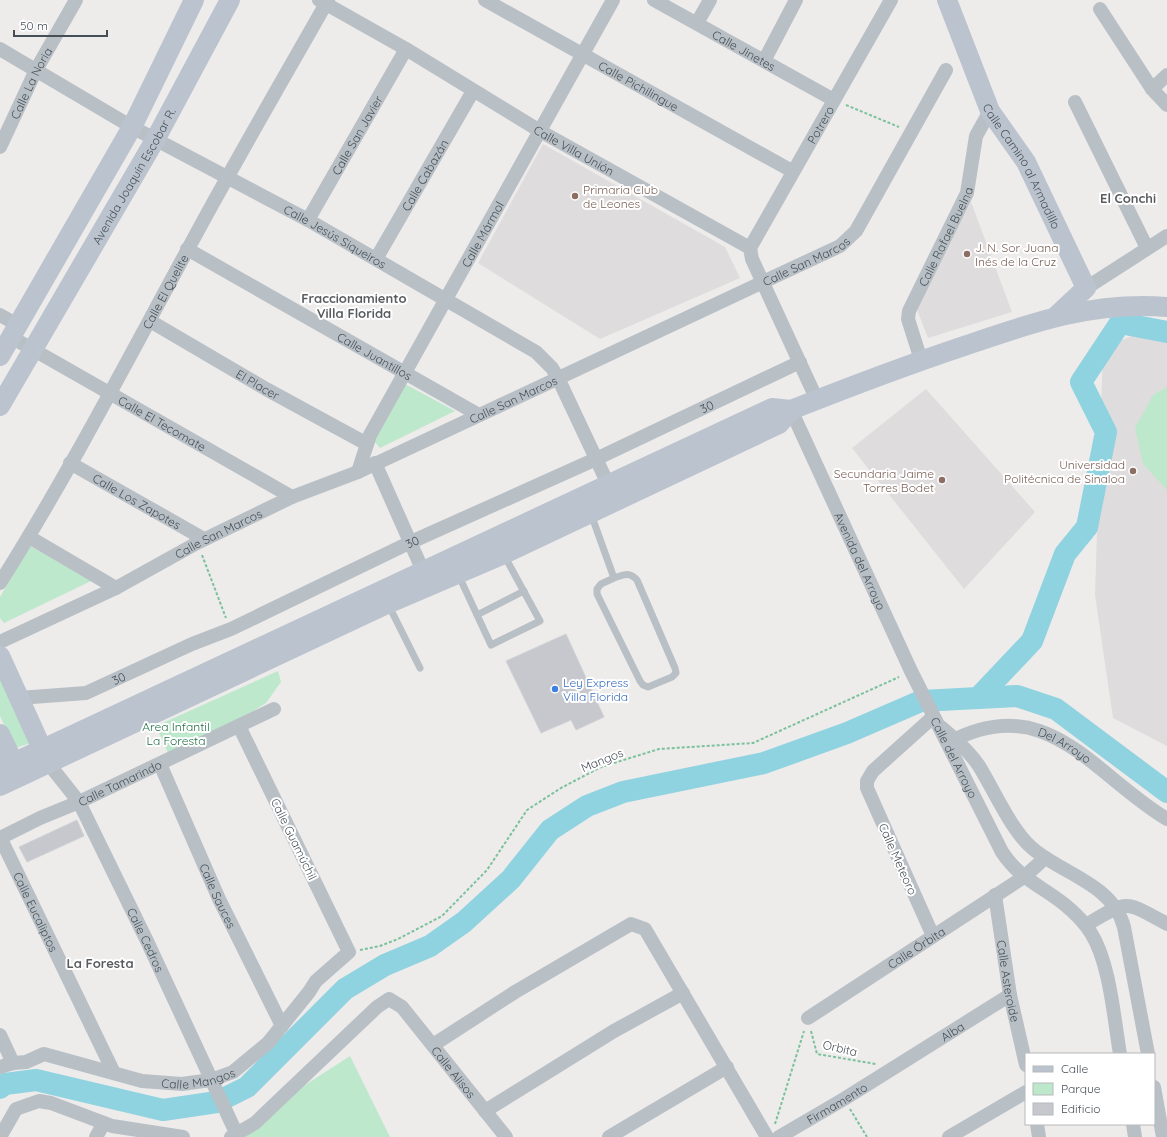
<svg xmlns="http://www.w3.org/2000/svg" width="1167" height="1137" viewBox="0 0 1167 1137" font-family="Quicksand,sans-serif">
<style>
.education{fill:#dfdcdd}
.green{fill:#bde8cc}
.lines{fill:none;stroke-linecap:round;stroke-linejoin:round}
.river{stroke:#8fd3e0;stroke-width:22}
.building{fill:#c6c8ce;stroke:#d0d2d6}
.path{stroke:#7ac29b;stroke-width:2;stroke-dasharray:3 2;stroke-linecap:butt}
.lane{stroke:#b8c0c6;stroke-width:7}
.street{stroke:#b8c0c6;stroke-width:14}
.secondary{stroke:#bbc4ce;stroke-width:20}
.education-dot{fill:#8d6e63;stroke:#fff;stroke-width:1.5}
.shop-dot{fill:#3f7fe0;stroke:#fff;stroke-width:1.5}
.labels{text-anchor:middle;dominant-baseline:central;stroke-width:4;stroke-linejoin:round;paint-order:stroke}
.street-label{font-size:12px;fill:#464f56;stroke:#fff}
.education-label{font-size:12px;fill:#785e54;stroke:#fff;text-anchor:start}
.shop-label{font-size:12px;fill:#366cbe;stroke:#fff;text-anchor:start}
.park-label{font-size:12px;fill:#206e44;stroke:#fff}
.neighbourhood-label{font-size:13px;font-weight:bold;fill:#595c5f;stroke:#fff}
</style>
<rect width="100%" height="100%" fill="#eeebeb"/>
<g class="education">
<polygon points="543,144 725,247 740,278 600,339 478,263"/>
<polygon points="971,202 1012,312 928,338 916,307"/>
<polygon points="1158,325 1167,326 1167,746 1113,718 1095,595 1103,348"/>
<polygon points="926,389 1035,512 964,589 852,448"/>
</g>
<g class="green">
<polygon points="405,384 455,411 380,448 373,440"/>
<polygon points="1167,387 1167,490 1143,464 1135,428 1153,395"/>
<polygon points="30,546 91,581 4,623 0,618 0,597"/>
<polygon points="0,671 31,743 15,748 0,716"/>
<polygon points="278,671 281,682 266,703 240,719 168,753 156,726"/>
<polygon points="350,1056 390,1137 241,1137 276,1104"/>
</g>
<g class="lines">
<g class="river">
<polyline points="978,698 1032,641 1065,554 1087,527 1106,432 1081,382 1120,323 1167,332"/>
<polyline points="0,1088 5,1084 36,1080 163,1110 217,1102 247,1087 345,989 385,965 430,946 464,922 511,879 550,830 587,806 623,792 764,763 847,733 921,701 1017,696 1056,709 1167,792"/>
</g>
</g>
<g class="building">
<polygon points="566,634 604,717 576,730 571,720 541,733 506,661"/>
<polygon points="77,820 84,836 27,862 19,847"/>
</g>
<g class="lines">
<g class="path">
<polyline points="846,105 899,127"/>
<polyline points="202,555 226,618"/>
<polyline points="360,950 380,946 398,939 442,916 487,870 527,810 561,788 601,767 659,749 753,743 899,677"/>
<polyline points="811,1031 817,1054 876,1064"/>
<polyline points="850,1109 867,1137"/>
<polyline points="775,1124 804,1031"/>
</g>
<g class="lane">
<path d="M 591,514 L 614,578 C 623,575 629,571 637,580 L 675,668 L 676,673 L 672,677 L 648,687 L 643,685 L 640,681 L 597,594 L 597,589 L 601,584 L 614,578"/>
<polyline points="458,574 491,645 540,621 504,555"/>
<polyline points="388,604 420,668"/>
<polyline points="477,615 524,591"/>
</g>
<g class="street">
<path id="s1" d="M 319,0 L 406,49 L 540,131 L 750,248 L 752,259 L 817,400"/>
<path id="s2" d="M 485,0 L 792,171"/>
<path id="s3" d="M 654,0 L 834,100"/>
<polyline points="1100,9 1152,89 1167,105"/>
<polyline points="697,23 710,0"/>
<path id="s4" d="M 0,49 L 132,127 L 308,220 L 536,352 L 552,368 L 558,378 L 608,484"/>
<polyline points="764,61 796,0"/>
<polyline points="1152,89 1167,75"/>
<polyline points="1075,102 1147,248"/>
<path id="s5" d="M 0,147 L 36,70 L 76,0"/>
<path id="s6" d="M 308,220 L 406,49"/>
<path id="s7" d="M 750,248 L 891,0"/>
<path id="s8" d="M 187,249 L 479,415"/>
<path id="s9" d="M 376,259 L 473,91"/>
<polyline points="1086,288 1167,236"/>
<polyline points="0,315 18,325"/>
<path id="s10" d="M 150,321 L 266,389 L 367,444"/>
<path id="s11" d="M 11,337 L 292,497"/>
<path id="s12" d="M 921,360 L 908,319 L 909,311 L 967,193 L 976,136 L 990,111"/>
<path id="s13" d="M 791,410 L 911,671 L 1002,852 C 1020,879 1040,885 1064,904 C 1074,912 1084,922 1091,933 C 1110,963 1114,1019 1120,1054"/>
<path id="s14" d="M 70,463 L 204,539"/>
<polyline points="375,463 427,580"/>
<path id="s15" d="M 358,472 L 370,435 L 613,0"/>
<polyline points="29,537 116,588"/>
<path id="s16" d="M 0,583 C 68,475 127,361 188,249 C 233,165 281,83 328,0"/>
<path id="s17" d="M 0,642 L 116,588 L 197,543 L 292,497 L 358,472 L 840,246 L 856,231 L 946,70"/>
<path id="s18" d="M 19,698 L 86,693 L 192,644 L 231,629 L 411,542 L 596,459 L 800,362"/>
<path d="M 941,727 C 955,739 969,751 979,766 C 994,790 1011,830 1032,848 C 1062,874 1113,884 1124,927 L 1148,1054"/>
<path id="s19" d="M 948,743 C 1047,689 1092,774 1167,819"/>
<path id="s20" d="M 48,763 L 79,802 L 147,941 L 238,1137"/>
<path id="s21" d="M 160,764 L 219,899 L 282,1026"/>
<path id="s22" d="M 0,837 L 114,1073"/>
<path id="s23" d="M 0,838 L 40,818 L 79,802 L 274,709"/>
<path id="s24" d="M 995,895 L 1010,995 L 1026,1065"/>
<path d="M 1086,925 C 1128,900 1124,900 1167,924"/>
<polyline points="933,936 867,788 867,781 873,771 933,717"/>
<path id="s25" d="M 808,1018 L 1024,877 L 1045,858"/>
<polyline points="0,1035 13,1063"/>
<polyline points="433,1045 515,992 631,924 645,929 767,1137"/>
<path id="s26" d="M 0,1067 L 13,1063 L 26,1062 L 44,1054 L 142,1081 L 182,1084 L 211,1080 L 233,1072 L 268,1043 L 309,992 L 316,981 L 349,952 L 239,726"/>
<polyline points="1154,1087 1163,1137"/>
<polyline points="485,1111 614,1031 683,993"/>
<polyline points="1037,1124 1039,1137"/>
<polyline points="1133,1124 1135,1137"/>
<polyline points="0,1137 16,1109 39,1101 51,1103 112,1126 183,1137"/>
<polyline points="96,1137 104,1123"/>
<path id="s27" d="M 231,1137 L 255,1123 L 377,1007 L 389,999 L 402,1007 L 506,1137"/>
<polyline points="609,1137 727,1067"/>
<path id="s28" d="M 779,1137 L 844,1099 L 1010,995"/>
<polyline points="949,1137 1026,1092"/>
</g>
<g class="secondary">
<path id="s29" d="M 947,0 L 990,111 L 1026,162 L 1086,288 L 1055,317"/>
<polyline points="0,356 132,127 194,0"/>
<path id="s30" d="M 0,406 L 155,140 L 230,0"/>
<polyline points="0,656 48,762"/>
<polyline points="0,734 14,763 23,773"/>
<polyline points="0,769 772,408 791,410"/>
<path d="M 0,786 L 387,604 L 504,554 L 779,424 L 791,410 C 849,387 907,365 967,345 C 1034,322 1095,301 1167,307"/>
</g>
</g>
<g class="education-dot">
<circle cx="575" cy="196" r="4"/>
<circle cx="967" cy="254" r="4"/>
<circle cx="1133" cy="471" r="4"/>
<circle cx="942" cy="480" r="4"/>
</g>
<circle class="shop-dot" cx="555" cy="689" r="4"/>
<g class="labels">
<g class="street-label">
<text stroke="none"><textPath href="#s3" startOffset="103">Calle Jinetes</textPath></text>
<text stroke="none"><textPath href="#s5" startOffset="71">Calle La Noria</textPath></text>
<text stroke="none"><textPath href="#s2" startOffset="176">Calle Pichilingue</textPath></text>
<text stroke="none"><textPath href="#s7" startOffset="142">Potrero</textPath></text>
<text stroke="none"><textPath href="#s6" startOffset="98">Calle San Javier</textPath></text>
<text stroke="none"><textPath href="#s1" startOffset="296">Calle Villa Unión</textPath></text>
<text stroke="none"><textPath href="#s29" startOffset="183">Calle Camino al Armadillo</textPath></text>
<text stroke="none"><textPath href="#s30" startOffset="266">Avenida Joaquín Escobar R.</textPath></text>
<text stroke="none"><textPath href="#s9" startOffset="97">Calle Cabazán</textPath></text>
<text stroke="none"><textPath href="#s15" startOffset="269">Calle Mármol</textPath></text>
<text stroke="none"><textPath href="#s4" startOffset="384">Calle Jesús Siqueiros</textPath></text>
<text stroke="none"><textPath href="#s12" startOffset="134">Calle Rafael Buelna</textPath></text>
<text stroke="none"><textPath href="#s17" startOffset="892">Calle San Marcos</textPath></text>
<text stroke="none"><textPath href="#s16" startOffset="335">Calle El Quelite</textPath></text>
<text stroke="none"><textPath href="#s8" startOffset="216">Calle Juantillos</textPath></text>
<text stroke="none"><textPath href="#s10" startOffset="125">El Placer</textPath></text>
<text stroke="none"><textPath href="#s17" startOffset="568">Calle San Marcos</textPath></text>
<text stroke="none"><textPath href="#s18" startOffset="751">30</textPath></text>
<text stroke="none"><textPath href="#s11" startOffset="174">Calle El Tecomate</textPath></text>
<text stroke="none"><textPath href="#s14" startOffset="77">Calle Los Zapotes</textPath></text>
<text stroke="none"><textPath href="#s17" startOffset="244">Calle San Marcos</textPath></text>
<text stroke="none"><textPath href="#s18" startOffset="427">30</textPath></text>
<text stroke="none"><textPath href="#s13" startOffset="166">Avenida del Arroyo</textPath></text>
<text stroke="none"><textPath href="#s18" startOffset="103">30</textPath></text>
<text stroke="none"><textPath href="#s19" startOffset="124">Del Arroyo</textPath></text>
<text transform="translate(602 760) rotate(-22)">Mangos</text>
<text stroke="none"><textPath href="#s13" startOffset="384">Calle del Arroyo</textPath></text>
<text stroke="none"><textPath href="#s23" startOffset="132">Calle Tamarindo</textPath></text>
<text transform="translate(294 839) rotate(64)">Calle Guamúchil</text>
<text transform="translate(898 859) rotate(66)">Calle Meteoro</text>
<text stroke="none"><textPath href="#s21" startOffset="144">Calle Sauces</textPath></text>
<text stroke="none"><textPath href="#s22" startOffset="83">Calle Eucaliptos</textPath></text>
<text stroke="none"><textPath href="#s20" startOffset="203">Calle Cedros</textPath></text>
<text stroke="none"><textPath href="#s25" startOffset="129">Calle Órbita</textPath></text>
<text stroke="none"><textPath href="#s24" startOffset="87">Calle Asteroide</textPath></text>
<text stroke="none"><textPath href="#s28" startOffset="203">Alba</textPath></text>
<text transform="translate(840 1048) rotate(13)">Orbita</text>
<text stroke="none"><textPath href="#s27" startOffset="309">Calle Alisos</textPath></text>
<text stroke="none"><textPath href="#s26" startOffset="205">Calle Mangos</textPath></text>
<text stroke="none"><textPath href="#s28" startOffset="67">Firmamento</textPath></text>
</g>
<g class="education-label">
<text x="583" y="189">Primaria Club<tspan x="583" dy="14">de Leones</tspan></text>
<text x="975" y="247">J. N. Sor Juana<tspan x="975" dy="14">Inés de la Cruz</tspan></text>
<text x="1125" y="464" text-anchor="end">Universidad<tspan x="1125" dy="14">Politécnica de Sinaloa</tspan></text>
<text x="934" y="473" text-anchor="end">Secundaria Jaime<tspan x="934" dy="14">Torres Bodet</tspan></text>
</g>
<g class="shop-label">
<text x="563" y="682">Ley Express<tspan x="563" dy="14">Villa Florida</tspan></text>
</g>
<g class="park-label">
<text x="176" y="726">Area Infantil<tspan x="176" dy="14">La Foresta</tspan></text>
</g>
<g class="neighbourhood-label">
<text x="1128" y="198">El Conchi</text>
<text x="354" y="298">Fraccionamiento<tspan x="354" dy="15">Villa Florida</tspan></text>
<text x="100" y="963">La Foresta</text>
</g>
</g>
<rect x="1025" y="1053" width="130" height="72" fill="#ffffff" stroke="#b5b9bb"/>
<rect x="1033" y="1066" width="20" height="6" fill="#bbc4ce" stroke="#b5b9bb"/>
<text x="1061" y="1073" font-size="12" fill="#464f56">Calle</text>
<rect x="1033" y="1083" width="20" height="12" fill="#bde8cc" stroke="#b5b9bb"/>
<text x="1061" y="1093" font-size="12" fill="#464f56">Parque</text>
<rect x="1033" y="1103" width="20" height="12" fill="#c6c8ce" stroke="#b5b9bb"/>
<text x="1061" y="1113" font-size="12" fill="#464f56">Edificio</text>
<path d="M14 30v6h93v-6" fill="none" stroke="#464f56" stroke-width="2"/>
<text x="20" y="30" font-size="12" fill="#464f56" stroke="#ffffff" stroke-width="3" paint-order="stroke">50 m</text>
</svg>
